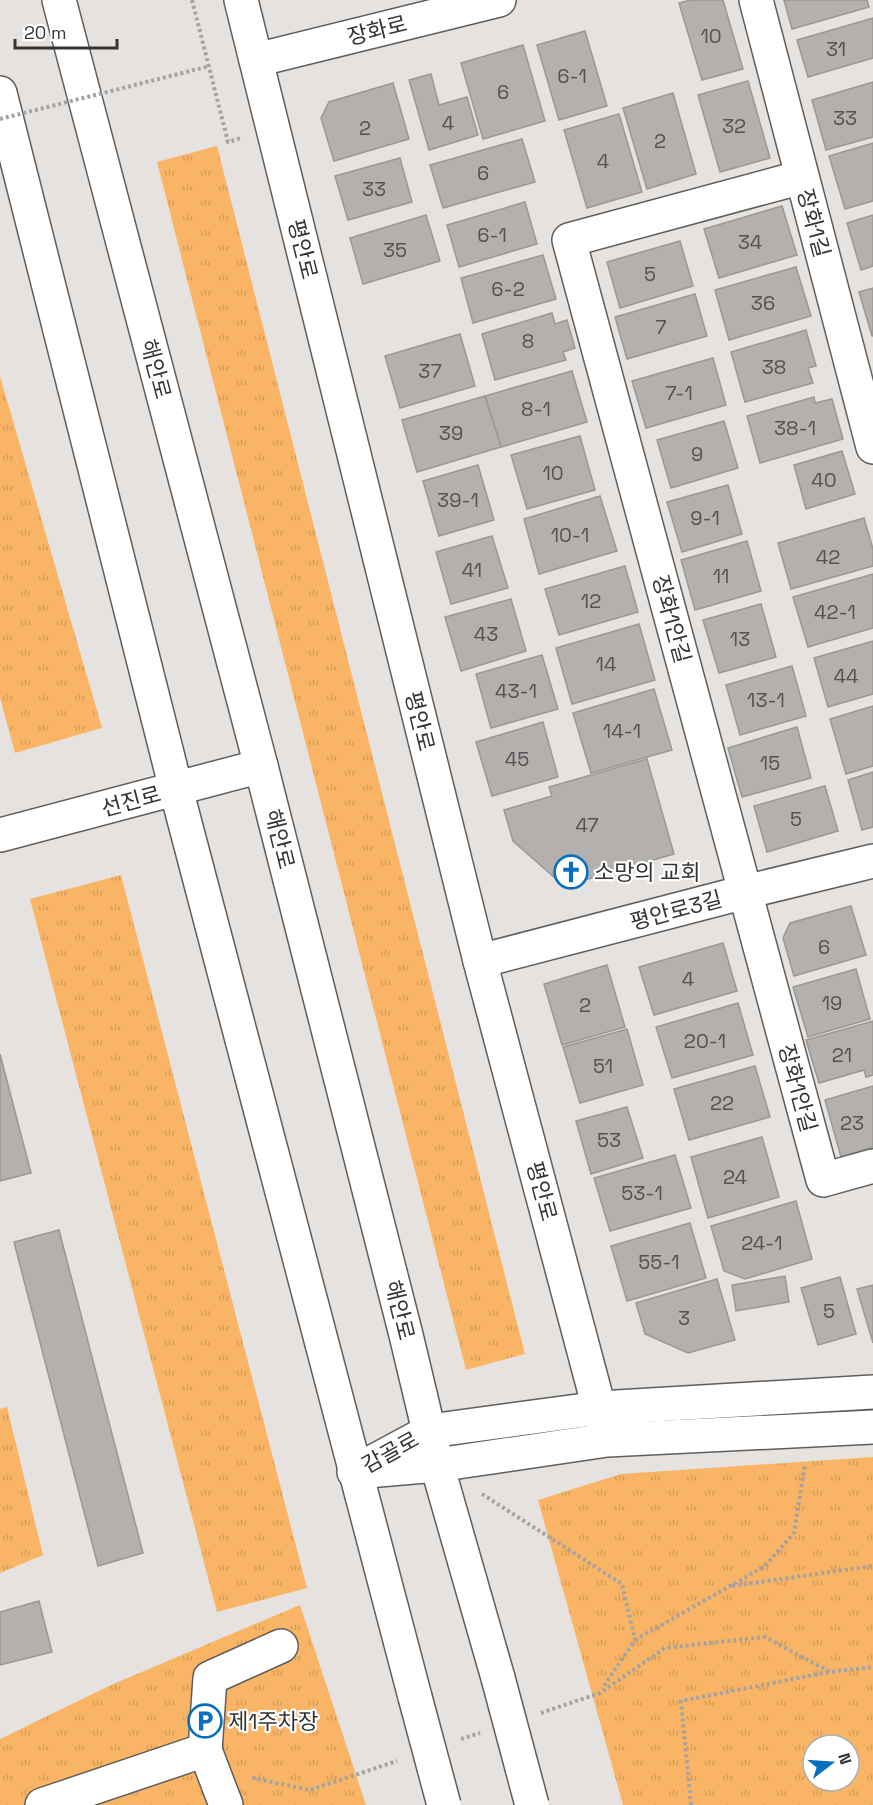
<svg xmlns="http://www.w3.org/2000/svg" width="873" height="1805" viewBox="0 0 873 1805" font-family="'Space Grotesk','Noto Sans KR',sans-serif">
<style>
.park{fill:url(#park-tufts);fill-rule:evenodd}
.building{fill:#b3b0ae;stroke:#9a9895;stroke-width:1.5}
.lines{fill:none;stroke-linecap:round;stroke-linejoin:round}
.minor-casing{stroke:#605e5c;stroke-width:36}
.major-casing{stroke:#605e5c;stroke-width:36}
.path{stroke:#a5a3a1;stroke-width:4;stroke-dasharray:3 3;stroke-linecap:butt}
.minor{stroke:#fff;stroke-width:33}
.major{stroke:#fff;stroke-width:33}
.major-bridge-casing{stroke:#605e5c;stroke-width:36;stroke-linecap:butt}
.path-bridge{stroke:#a5a3a1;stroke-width:4;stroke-dasharray:3 3;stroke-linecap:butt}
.major-bridge{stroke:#fff;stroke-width:33}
.labels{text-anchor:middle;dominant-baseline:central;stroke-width:4.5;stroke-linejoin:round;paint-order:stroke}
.number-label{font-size:20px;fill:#545352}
.street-label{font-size:22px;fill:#353433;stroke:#fff}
.poi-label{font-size:22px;fill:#353433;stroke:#fff;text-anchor:start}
</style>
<defs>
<pattern id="park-tufts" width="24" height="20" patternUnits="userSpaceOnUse" patternTransform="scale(1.5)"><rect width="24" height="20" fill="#f9b565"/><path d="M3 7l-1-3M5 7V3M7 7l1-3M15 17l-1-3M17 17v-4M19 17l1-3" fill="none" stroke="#d69c58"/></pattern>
</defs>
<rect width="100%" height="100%" fill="#e5e2e0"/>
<g class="park">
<polygon points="217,146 525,1354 466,1370 157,162"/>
<polygon points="0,376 102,728 15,753 0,698"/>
<polygon points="121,875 307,1588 217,1612 30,899"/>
<polygon points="7,1407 43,1555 0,1573 0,1409"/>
<path d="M 873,1457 L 873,1805 L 623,1805 L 538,1500 L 621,1474 ZM 813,1745 L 849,1745 L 849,1781 L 813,1781 Z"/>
<polygon points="300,1605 366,1805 0,1805 0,1739 111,1685"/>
</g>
<g class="building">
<polygon points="691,0 723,0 743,69 702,80 679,3"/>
<polygon points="784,0 867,0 869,7 792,29"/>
<polygon points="873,18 873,58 808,77 797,40"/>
<polygon points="585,31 607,106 559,120 537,45"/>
<polygon points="523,45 545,121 483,139 461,63"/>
<polygon points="431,74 439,105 467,97 478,135 429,150 409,80"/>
<polygon points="748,81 770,158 720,172 698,95"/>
<polygon points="873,82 873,137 826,150 812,100"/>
<polygon points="393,83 409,139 334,161 321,118 329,102"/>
<polygon points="673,93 696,174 647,189 623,108"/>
<polygon points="619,114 642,192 587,208 564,130"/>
<polygon points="522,139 535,182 443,208 430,165"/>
<polygon points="873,143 873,201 845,209 829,156"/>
<polygon points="400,158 412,202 348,220 335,176"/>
<polygon points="525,202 537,244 459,267 447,225"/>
<polygon points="782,206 797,255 719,278 704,229"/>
<polygon points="426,215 440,261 363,284 350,238"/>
<polygon points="873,215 873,266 861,270 847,223"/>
<polygon points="680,241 693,286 620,308 607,262"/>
<polygon points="543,255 556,299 473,323 461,278"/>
<polygon points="796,267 811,316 729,340 715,290"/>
<polygon points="873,288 873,336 872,336 859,292"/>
<polygon points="695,294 707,336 627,359 615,317"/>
<polygon points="552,313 555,324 567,320 575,348 563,352 566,360 495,380 482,334"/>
<polygon points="806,330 816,366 808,368 813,383 745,402 731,352"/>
<polygon points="460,334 475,386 400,408 385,356"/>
<polygon points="713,358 726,405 646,428 632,381"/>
<polygon points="572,371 587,422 501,447 485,396"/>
<polygon points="485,396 501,447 417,472 402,420"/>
<polygon points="814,397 815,403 832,399 843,439 760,463 747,416"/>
<polygon points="724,421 738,468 671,488 657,440"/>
<polygon points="580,436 595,490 527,509 511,455"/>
<polygon points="842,451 855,494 806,509 794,465"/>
<polygon points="478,465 494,520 439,536 423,481"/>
<polygon points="728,485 742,534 682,552 667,502"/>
<polygon points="600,496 617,551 539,574 524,519"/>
<polygon points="864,518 873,549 873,566 791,589 778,543"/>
<polygon points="492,536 508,588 451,604 436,552"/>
<polygon points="747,541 761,591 695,610 681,560"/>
<polygon points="625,566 638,612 559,635 545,589"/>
<polygon points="873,574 873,628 808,647 793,597"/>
<polygon points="511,599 526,651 461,671 445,617"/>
<polygon points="761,604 776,657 719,673 703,620"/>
<polygon points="639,624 655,680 572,704 556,648"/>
<polygon points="873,641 873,694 828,707 814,658"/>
<polygon points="542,655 558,709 491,728 476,674"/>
<polygon points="792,666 806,716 740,735 726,685"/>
<polygon points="654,689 672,750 591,773 573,713"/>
<polygon points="873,706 873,766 846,774 830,719"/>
<polygon points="543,722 558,777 492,796 476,742"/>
<polygon points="797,727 811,778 742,797 728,748"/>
<polygon points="647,759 674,854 564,886 513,841 504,810 552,796 549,787"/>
<polygon points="873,772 873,827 862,830 848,780"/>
<polygon points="825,786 838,831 767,852 754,806"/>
<polygon points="851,906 866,955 794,976 783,938 790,923"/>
<polygon points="723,943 737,991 654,1015 639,967"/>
<polygon points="607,965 625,1027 562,1045 544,984"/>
<polygon points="856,969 870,1019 808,1037 793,987"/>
<polygon points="738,1003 753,1055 672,1078 656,1027"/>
<polygon points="873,1021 873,1075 866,1077 864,1070 819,1083 806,1040"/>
<polygon points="627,1029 643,1085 580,1103 563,1047"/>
<polygon points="0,1054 31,1173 0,1181"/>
<polygon points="755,1066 770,1117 689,1140 674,1089"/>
<polygon points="873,1086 873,1147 841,1157 825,1100"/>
<polygon points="627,1107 643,1158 591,1174 576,1121"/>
<polygon points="762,1137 779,1197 708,1218 691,1157"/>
<polygon points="675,1155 691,1208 610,1231 594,1178"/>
<polygon points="796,1201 812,1259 745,1279 724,1271 711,1226"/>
<polygon points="690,1223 706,1278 627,1301 611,1246"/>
<polygon points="59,1230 143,1553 98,1566 14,1242"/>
<polygon points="785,1276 789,1302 736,1311 732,1285"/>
<polygon points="840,1277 856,1334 818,1345 801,1288"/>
<polygon points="717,1279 735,1340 688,1353 645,1334 636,1303"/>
<polygon points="873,1285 873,1343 857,1289"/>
<polygon points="39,1601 52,1652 0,1665 0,1612"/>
</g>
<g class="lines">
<defs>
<g id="minor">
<polyline points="241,0 480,961 606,1434"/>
<polyline points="756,0 873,447"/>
<polyline points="256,60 499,0"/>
<polyline points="802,177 569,240 823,1180 873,1166"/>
<polyline points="0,835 261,766"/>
<polyline points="480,961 745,892 873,861"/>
<polyline points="205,1750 226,1805"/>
<polyline points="42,1805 205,1750 210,1678 281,1646"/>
</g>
<g id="major">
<polyline points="59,0 261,766 406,1335 437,1465 498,1678"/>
<polyline points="0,93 176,789 415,1697"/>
<polyline points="367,1471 437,1465 607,1440 873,1427"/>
<polyline points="354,1472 430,1431 600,1408 873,1392"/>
</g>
</defs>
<use href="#minor" class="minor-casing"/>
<use href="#major" class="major-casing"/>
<g class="path">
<polyline points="192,0 228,142 241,138"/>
<polyline points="482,1494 622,1584 635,1640 602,1689"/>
<polyline points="732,1586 873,1566"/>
<polyline points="635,1640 765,1566 794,1533 805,1464"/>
<polyline points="541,1713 600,1693 665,1648 765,1637 830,1672 873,1667"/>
<polyline points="461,1739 480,1733"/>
<polyline points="252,1778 310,1790 397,1761"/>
<polyline points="691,1805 681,1701 829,1672"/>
</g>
<use href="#minor" class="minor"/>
<use href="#major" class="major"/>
<defs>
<g id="major-bridge">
<polyline points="498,1678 532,1805"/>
<polyline points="415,1697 444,1805"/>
</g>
</defs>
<use href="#major-bridge" class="major-bridge-casing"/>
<polyline class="path-bridge" points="0,119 210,66"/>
<use href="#major-bridge" class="major-bridge"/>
</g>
<defs>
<symbol id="church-ring" viewBox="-11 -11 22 22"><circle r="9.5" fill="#fff" stroke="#076fbb" stroke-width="1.5"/><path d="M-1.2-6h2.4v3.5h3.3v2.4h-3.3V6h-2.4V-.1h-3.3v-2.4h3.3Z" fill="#076fbb"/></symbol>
<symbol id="parking-ring" viewBox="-11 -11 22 22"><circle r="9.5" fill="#fff" stroke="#076fbb" stroke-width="1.5"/><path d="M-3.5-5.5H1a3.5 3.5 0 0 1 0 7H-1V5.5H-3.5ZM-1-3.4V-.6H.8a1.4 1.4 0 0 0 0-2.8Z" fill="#076fbb"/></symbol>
</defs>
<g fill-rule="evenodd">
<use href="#church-ring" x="552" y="853" width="38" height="38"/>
<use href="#parking-ring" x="186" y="1702" width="38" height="38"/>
</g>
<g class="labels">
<g class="number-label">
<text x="711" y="36">10</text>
<text x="836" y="49">31</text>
<text x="572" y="76">6-1</text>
<text x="503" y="92">6</text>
<text x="845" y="118">33</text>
<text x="448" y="123">4</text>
<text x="734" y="126">32</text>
<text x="365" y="128">2</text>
<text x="660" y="141">2</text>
<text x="603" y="161">4</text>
<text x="483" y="173">6</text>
<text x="374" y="189">33</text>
<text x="492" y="235">6-1</text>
<text x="750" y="242">34</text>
<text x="395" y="250">35</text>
<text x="650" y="274">5</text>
<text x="508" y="289">6-2</text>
<text x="763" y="303">36</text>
<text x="661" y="327">7</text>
<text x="528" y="341">8</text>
<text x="774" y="367">38</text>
<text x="430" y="371">37</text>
<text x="679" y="393">7-1</text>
<text x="536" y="409">8-1</text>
<text x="795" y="428">38-1</text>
<text x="451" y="433">39</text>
<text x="697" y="454">9</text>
<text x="553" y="473">10</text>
<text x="824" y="480">40</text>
<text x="458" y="500">39-1</text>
<text x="705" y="518">9-1</text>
<text x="570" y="535">10-1</text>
<text x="828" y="557">42</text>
<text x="472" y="570">41</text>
<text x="721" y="576">11</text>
<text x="591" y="601">12</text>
<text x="835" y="612">42-1</text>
<text x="486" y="634">43</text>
<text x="740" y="639">13</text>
<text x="606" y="664">14</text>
<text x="846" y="676">44</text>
<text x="516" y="691">43-1</text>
<text x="766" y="700">13-1</text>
<text x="622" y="731">14-1</text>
<text x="517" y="759">45</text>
<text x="770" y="763">15</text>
<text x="796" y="819">5</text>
<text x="587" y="825">47</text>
<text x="824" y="947">6</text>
<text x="688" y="979">4</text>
<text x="832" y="1003">19</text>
<text x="585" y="1005">2</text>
<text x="705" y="1041">20-1</text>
<text x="842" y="1055">21</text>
<text x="603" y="1066">51</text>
<text x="722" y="1103">22</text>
<text x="852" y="1123">23</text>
<text x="609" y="1140">53</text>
<text x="735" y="1177">24</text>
<text x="642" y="1193">53-1</text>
<text x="762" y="1243">24-1</text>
<text x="659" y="1262">55-1</text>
<text x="829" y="1311">5</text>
<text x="684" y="1318">3</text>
</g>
<g class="street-label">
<text transform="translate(377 30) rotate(-14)">장화로</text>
<text transform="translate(814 223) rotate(75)">장화1길</text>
<text transform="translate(303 249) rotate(76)">평안로</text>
<text transform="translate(156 369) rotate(75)">해안로</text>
<text transform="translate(672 619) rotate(75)">장화1안길</text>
<text transform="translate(420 721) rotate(76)">평안로</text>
<text transform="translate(131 801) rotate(-15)">선진로</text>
<text transform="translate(280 839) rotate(76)">해안로</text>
<text transform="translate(676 910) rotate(-15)">평안로3길</text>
<text transform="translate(798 1088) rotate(75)">장화1안길</text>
<text transform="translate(542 1191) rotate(75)">평안로</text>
<text transform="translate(400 1310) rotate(76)">해안로</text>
<text transform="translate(390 1452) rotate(-29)">감골로</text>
</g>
<g class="poi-label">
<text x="594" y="872">소망의 교회</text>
<text x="228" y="1721">제1주차장</text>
</g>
</g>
<g transform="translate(831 1763) rotate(73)"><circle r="28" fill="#ffffff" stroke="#aeaead" stroke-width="1.5"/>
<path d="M0-4.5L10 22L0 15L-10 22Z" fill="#076fbb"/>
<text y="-9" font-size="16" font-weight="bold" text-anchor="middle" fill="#353433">N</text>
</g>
<path d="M15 39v9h102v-9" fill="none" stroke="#353433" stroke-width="3"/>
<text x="24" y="39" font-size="18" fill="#353433" stroke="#ffffff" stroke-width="4.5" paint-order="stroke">20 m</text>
</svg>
